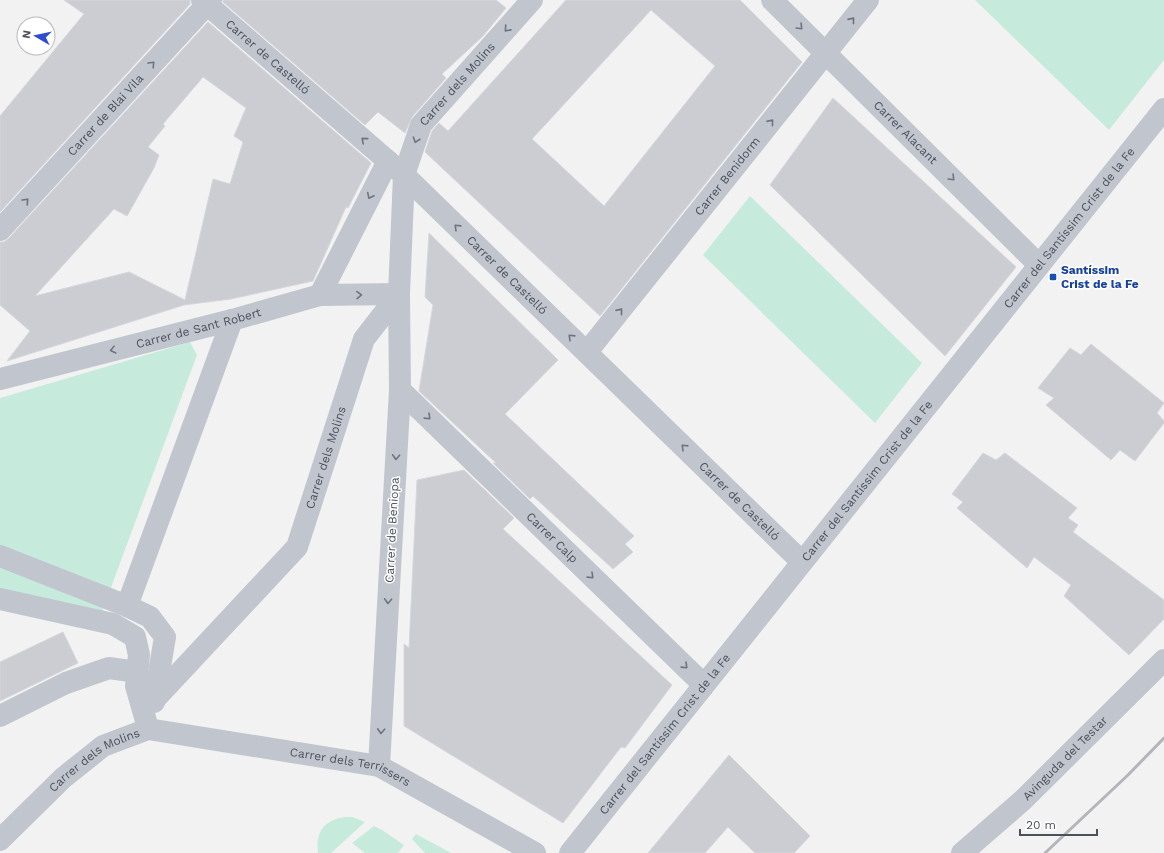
<svg xmlns="http://www.w3.org/2000/svg" width="1164" height="853" viewBox="0 0 1164 853" font-family="'Work Sans',sans-serif">
<style>
.green{fill:#c6ebdd}
.building{fill:#cccdd3;stroke:#d6d6dc;fill-rule:evenodd}
.lines{fill:none;stroke-linecap:round;stroke-linejoin:round}
.minor{stroke:#c1c6ce;stroke-width:22}
.rail{stroke:#b4b5bb;stroke-width:3}
.oneway{stroke:#6e737f}
.transit-dot{fill:#1a4fb4;stroke:#fff;stroke-width:1.5}
.labels{text-anchor:middle;dominant-baseline:central;stroke-width:3;stroke-linejoin:round;paint-order:stroke}
.street-label{font-size:12px;fill:#4b505d;stroke:#fff}
.transit-label{font-size:12px;font-weight:bold;fill:#164399;stroke:#fff;text-anchor:start}
</style>
<rect width="100%" height="100%" fill="#f3f2f2"/>
<g class="green">
<polygon points="975,0 1164,0 1164,60 1109,130"/>
<polygon points="750,196 922,363 875,423 703,255"/>
<polygon points="190,342 197,355 102,612 0,592 0,398"/>
<path d="M 345,817 L 352,817 L 365,822 L 331,853 L 318,853 C 315,832 324,820 345,817 Z"/>
<polygon points="374,826 382,830 404,845 398,853 365,853 352,843"/>
<polygon points="416,834 451,853 425,853 412,839"/>
</g>
<g class="building">
<polygon points="64,0 190,0 190,4 0,212 0,116 84,14"/>
<polygon points="223,0 496,0 506,8 483,36 442,74 446,78 412,117 405,133 378,112 365,125 223,2"/>
<path d="M 566,0 L 740,0 L 802,62 L 600,316 L 425,152 L 432,131 L 439,123 L 448,131 ZM 651,10 L 715,66 L 604,206 L 532,139 Z"/>
<path d="M 208,22 L 371,163 L 348,208 L 346,207 L 313,281 L 231,299 L 184,305 L 7,361 L 30,331 L 0,305 L 0,242 L 4,242 L 9,238 ZM 203,77 L 246,108 L 234,136 L 243,142 L 230,184 L 213,179 L 185,300 L 129,272 L 35,296 L 114,209 L 127,216 L 154,168 L 159,155 L 148,147 L 165,126 L 163,124 Z"/>
<polygon points="833,98 1016,267 945,356 770,185"/>
<polygon points="429,233 558,360 505,414 634,536 625,544 633,552 613,569 533,496 530,499 493,463 496,463 419,391 433,305 425,297"/>
<polygon points="1091,344 1164,403 1157,413 1164,421 1164,423 1135,461 1120,450 1111,460 1046,405 1054,398 1038,388 1070,348 1081,355"/>
<polygon points="983,453 996,460 1005,453 1077,508 1068,518 1078,525 1073,532 1164,600 1164,619 1129,655 1064,596 1071,585 1034,557 1027,568 957,508 963,502 952,494"/>
<polygon points="464,470 514,518 503,529 672,685 625,748 621,747 563,823 404,726 404,644 409,648 417,480"/>
<polygon points="63,632 78,663 0,701 0,662"/>
<polygon points="729,755 810,836 794,853 755,853 728,827 705,853 648,853"/>
</g>
<g class="lines">
<g class="minor">
<path id="s1" d="M 202,0 L 404,175 L 802,562"/>
<path id="s2" d="M 772,0 L 1039,265"/>
<path id="s3" d="M 0,230 L 211,0"/>
<polyline points="320,295 388,161"/>
<path id="s4" d="M 587,352 L 868,0"/>
<path id="s5" d="M 0,379 L 232,320 L 320,295 L 399,294 L 400,390 L 379,766"/>
<path id="s6" d="M 400,390 L 704,685"/>
<polyline points="0,556 127,606 150,617 165,637 154,702"/>
<polyline points="0,599 113,624 135,637 139,655 136,686 148,728"/>
<polyline points="127,606 232,320"/>
<path id="s7" d="M 155,699 L 297,547 L 364,339 L 399,294 L 404,175 L 421,125 L 532,0"/>
<polyline points="0,716 66,683 109,668 137,672"/>
<path id="s8" d="M 0,840 L 63,778 L 103,746 L 148,729 L 379,766 L 535,853"/>
<path id="s9" d="M 570,853 L 1164,109"/>
<path id="s10" d="M 962,853 L 1023,800 L 1164,660"/>
</g>
<polyline class="rail" points="1045,853 1128,775 1164,738"/>
</g>
<defs><path id="oneway-chevron" d="M-2-3.5L2.5 0L-2 3.5" fill="none" stroke-width="1.6" stroke-linecap="round" stroke-linejoin="round"/></defs>
<g class="oneway">
<use href="#oneway-chevron" transform="translate(852 20) rotate(-51)"/>
<use href="#oneway-chevron" transform="translate(800 27) rotate(45)"/>
<use href="#oneway-chevron" transform="translate(507 29) rotate(132)"/>
<use href="#oneway-chevron" transform="translate(152 64) rotate(-47)"/>
<use href="#oneway-chevron" transform="translate(771 122) rotate(-51)"/>
<use href="#oneway-chevron" transform="translate(364 140) rotate(-139)"/>
<use href="#oneway-chevron" transform="translate(416 140) rotate(109)"/>
<use href="#oneway-chevron" transform="translate(952 178) rotate(45)"/>
<use href="#oneway-chevron" transform="translate(370 196) rotate(117)"/>
<use href="#oneway-chevron" transform="translate(26 201) rotate(-47)"/>
<use href="#oneway-chevron" transform="translate(457 227) rotate(-136)"/>
<use href="#oneway-chevron" transform="translate(359 295) rotate(-1)"/>
<use href="#oneway-chevron" transform="translate(620 311) rotate(-51)"/>
<use href="#oneway-chevron" transform="translate(571 337) rotate(-136)"/>
<use href="#oneway-chevron" transform="translate(113 350) rotate(166)"/>
<use href="#oneway-chevron" transform="translate(428 417) rotate(44)"/>
<use href="#oneway-chevron" transform="translate(684 447) rotate(-136)"/>
<use href="#oneway-chevron" transform="translate(396 457) rotate(93)"/>
<use href="#oneway-chevron" transform="translate(591 576) rotate(44)"/>
<use href="#oneway-chevron" transform="translate(388 601) rotate(93)"/>
<use href="#oneway-chevron" transform="translate(685 666) rotate(44)"/>
<use href="#oneway-chevron" transform="translate(381 731) rotate(93)"/>
</g>
<rect class="transit-dot" x="1049" y="273" width="8" height="8" rx="2"/>
<g class="labels">
<g class="street-label">
<text stroke="none"><textPath href="#s1" startOffset="87">Carrer de Castelló</textPath></text>
<text stroke="none"><textPath href="#s7" startOffset="710">Carrer dels Molins</textPath></text>
<text stroke="none"><textPath href="#s3" startOffset="156">Carrer de Blai Vila</textPath></text>
<text stroke="none"><textPath href="#s2" startOffset="188">Carrer Alacant</textPath></text>
<text stroke="none"><textPath href="#s4" startOffset="225">Carrer Benidorm</textPath></text>
<text stroke="none"><textPath href="#s9" startOffset="800">Carrer del Santíssim Crist de la Fe</textPath></text>
<text stroke="none"><textPath href="#s1" startOffset="411">Carrer de Castelló</textPath></text>
<text stroke="none"><textPath href="#s5" startOffset="205">Carrer de Sant Robert</textPath></text>
<text stroke="none"><textPath href="#s7" startOffset="302">Carrer dels Molins</textPath></text>
<text stroke="none"><textPath href="#s9" startOffset="476">Carrer del Santíssim Crist de la Fe</textPath></text>
<text stroke="none"><textPath href="#s1" startOffset="735">Carrer de Castelló</textPath></text>
<text transform="translate(392 530) rotate(-87)">Carrer de Beniopa</text>
<text stroke="none"><textPath href="#s6" startOffset="212">Carrer Calp</textPath></text>
<text stroke="none"><textPath href="#s9" startOffset="152">Carrer del Santíssim Crist de la Fe</textPath></text>
<text stroke="none"><textPath href="#s10" startOffset="140">Avinguda del Testar</textPath></text>
<text stroke="none"><textPath href="#s8" startOffset="125">Carrer dels Molins</textPath></text>
<text stroke="none"><textPath href="#s8" startOffset="394">Carrer dels Terrissers</textPath></text>
</g>
<g class="transit-label">
<text x="1061" y="270">Santíssim<tspan x="1061" dy="14">Crist de la Fe</tspan></text>
</g>
</g>
<g transform="translate(36 36) rotate(279)"><circle r="19" fill="#ffffff" stroke="#b7b9be"/>
<path d="M0-3L7 15L0 10L-7 15Z" fill="#2e4ed1"/>
<text y="-6" font-size="11" font-weight="bold" text-anchor="middle" fill="#4b505d">N</text>
</g>
<path d="M1020 829v6h77v-6" fill="none" stroke="#4b505d" stroke-width="2"/>
<text x="1026" y="829" font-size="12" fill="#4b505d" stroke="#ffffff" stroke-width="3" paint-order="stroke">20 m</text>
</svg>
